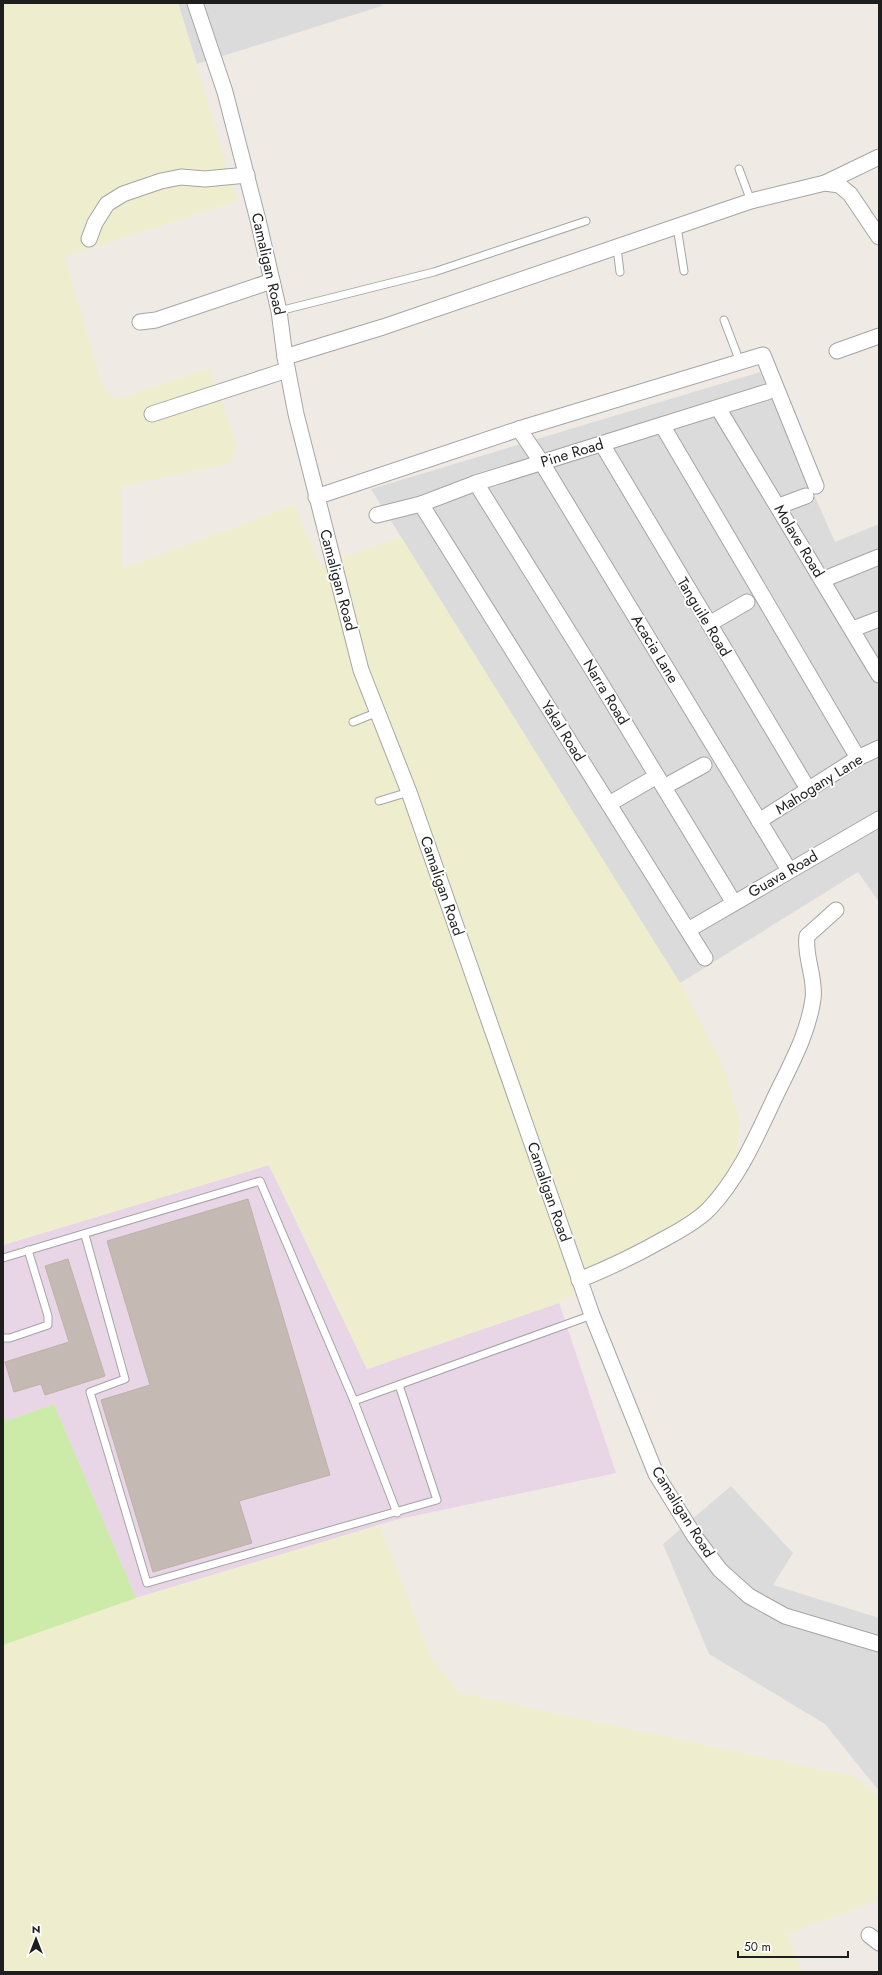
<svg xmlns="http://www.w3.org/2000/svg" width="882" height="1975" viewBox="0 0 882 1975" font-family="Jost,sans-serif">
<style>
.residential{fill:#dcdbdb}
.industrial{fill:#e8d5e6}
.farmland{fill:#eeeece}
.grass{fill:#cceaa8}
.building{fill:#c4bab3;stroke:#c1b0a6}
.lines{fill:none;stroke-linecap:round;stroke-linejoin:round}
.lane-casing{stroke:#a5a5a5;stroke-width:9}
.street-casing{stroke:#a5a5a5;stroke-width:17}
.lane{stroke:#fff;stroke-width:7}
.street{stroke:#fff;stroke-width:15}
.labels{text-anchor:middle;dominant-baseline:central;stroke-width:4;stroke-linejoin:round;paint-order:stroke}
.street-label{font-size:15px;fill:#1e1e1e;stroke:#fff}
</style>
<rect width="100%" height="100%" fill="#efebe4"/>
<g class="residential">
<polygon points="178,3 381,3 382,6 197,64"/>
<polygon points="760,372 835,542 879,524 879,902 858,872 680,983 371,489"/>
<polygon points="731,1486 793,1553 773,1585 879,1618 879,1791 825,1724 709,1654 663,1544"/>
</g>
<polygon class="industrial" points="269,1165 367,1369 559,1303 616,1473 395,1520 136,1598 54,1404 6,1421 3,1414 3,1245"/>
<g class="farmland">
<polygon points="3,3 178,3 237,201 65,257 102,385 116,400 209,368 236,443 231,463 122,486 122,569 294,505 320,566 401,537 680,983 726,1073 740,1124 737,1153 713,1198 689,1227 606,1271 559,1303 367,1369 269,1165 3,1245"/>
<polygon points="380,1525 430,1656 460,1693 856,1777 879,1798 879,1900 787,1934 802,1972 3,1972 3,1645 136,1598"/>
</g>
<polygon class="grass" points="54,1404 136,1598 3,1645 3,1414 6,1421"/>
<g class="building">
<polygon points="248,1199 330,1475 239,1501 252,1543 153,1572 101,1400 150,1385 107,1241"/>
<polygon points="68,1259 105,1376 45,1395 41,1384 14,1392 5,1362 69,1342 45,1266"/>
</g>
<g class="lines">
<defs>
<g id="lane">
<polyline points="739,169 751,201"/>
<polyline points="677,227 684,271"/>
<polyline points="617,248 620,272"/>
<polyline points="279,311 434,272 586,221"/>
<polyline points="724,320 740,362"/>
<polyline points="353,722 378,712"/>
<polyline points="379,801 409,792"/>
<polyline points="85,1235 125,1379 90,1392 147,1583 437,1500 399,1385"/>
<polyline points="3,1258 260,1181 354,1401 397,1513"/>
<polyline points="3,1338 10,1338 48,1325 48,1316 28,1250"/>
<polyline points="354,1401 592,1315"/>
</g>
<g id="street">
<polyline points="195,3 225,92 258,220 279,311 285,357 296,414 361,670 409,792 592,1315 656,1474 695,1537 720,1570 749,1596 785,1616 879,1644"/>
<polyline points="825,183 879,157"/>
<polyline points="89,239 95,223 107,204 123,194 161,181 181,177 205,179 247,175"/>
<polyline points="140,322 156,320 272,281"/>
<polyline points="837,351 879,336"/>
<polyline points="285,357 383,327 751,201 825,183 839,185 850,194 879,237"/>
<polyline points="718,408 879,675"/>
<polyline points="152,414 287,370"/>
<polyline points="662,425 858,758"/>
<polyline points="519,429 542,463 789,870"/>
<polyline points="602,444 808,789"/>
<polyline points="476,483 592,669 734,903"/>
<polyline points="316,497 519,429 763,355 816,486"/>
<polyline points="421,504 705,958"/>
<polyline points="779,506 806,496"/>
<polyline points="377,515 421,504 476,483 767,392"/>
<polyline points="822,580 879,557"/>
<polyline points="709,624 747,602"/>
<polyline points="853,629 879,619"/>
<polyline points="664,787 704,765"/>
<polyline points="609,804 657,776"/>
<polyline points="759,821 858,758 879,748"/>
<polyline points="688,930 879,819"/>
<path d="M 579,1280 C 609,1268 638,1254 666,1238 C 681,1230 697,1221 709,1209 C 740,1176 757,1135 776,1095 C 791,1064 808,1034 813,999 C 816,977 804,957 807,936 L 836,910"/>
<polyline points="869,1935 879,1943"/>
</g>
</defs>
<use href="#lane" class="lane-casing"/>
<use href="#street" class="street-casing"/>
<use href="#lane" class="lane"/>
<use href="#street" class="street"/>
</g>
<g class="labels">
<g class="street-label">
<text transform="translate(268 264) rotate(77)">Camaligan Road</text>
<text transform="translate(572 453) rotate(-17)">Pine Road</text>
<text transform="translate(799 541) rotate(59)">Molave Road</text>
<text transform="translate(338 580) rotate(75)">Camaligan Road</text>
<text transform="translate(704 617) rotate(59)">Tanguile Road</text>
<text transform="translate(655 649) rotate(59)">Acacia Lane</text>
<text transform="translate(606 692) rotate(59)">Narra Road</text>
<text transform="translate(563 731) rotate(58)">Yakal Road</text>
<text transform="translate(819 784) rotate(-32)">Mahogany Lane</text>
<text transform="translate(783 874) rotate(-30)">Guava Road</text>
<text transform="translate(442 886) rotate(71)">Camaligan Road</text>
<text transform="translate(549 1192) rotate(71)">Camaligan Road</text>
<text transform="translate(683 1512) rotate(58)">Camaligan Road</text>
</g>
</g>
<rect width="882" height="1975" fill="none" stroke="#1e1e1e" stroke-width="8"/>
<g transform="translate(36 1939)" stroke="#ffffff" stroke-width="3" paint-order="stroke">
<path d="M0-3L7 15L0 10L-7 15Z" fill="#1e1e1e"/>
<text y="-6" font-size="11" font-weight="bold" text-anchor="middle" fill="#1e1e1e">N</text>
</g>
<path d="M738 1951v6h110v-6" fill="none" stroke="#1e1e1e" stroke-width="2"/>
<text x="744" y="1951" font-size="12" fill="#1e1e1e" stroke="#ffffff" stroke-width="3" paint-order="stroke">50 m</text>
</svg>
